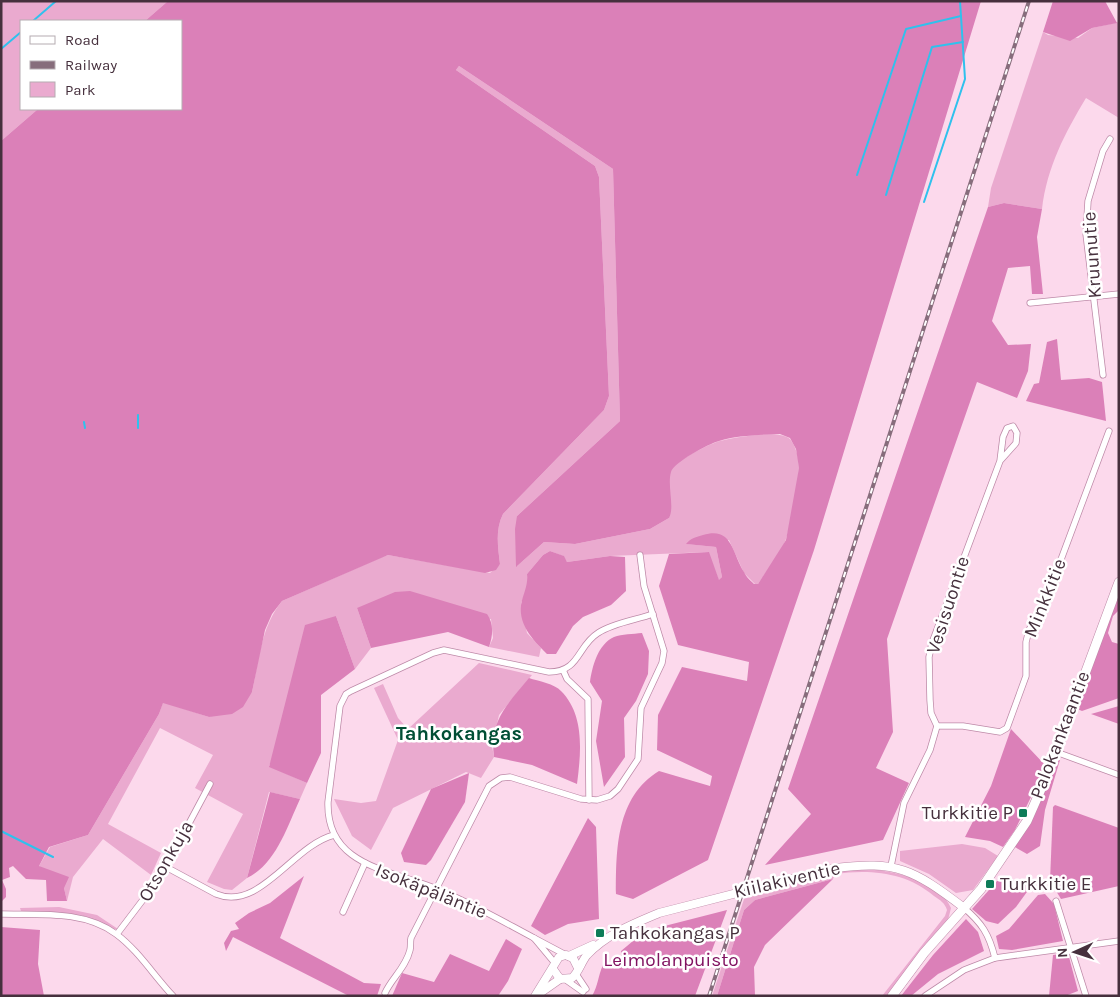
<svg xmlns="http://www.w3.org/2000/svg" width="1120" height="997" viewBox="0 0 1120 997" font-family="Karla,sans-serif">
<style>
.green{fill:#eaaacf}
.forest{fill:#db80b8}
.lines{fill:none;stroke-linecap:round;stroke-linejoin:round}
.stream{stroke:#2fc1ed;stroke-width:2}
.minor-casing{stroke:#be8aa8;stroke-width:7}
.tertiary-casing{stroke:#be8aa8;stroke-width:9}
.secondary-casing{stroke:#be8aa8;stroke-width:10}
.minor{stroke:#fff;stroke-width:5.5}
.tertiary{stroke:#fff;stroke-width:8}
.secondary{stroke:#fff;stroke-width:9}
.rail-casing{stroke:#876d7c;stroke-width:4}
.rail{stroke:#fff;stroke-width:2;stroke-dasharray:5.5;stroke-linecap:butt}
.poi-dot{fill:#0e7c58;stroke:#fff;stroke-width:2}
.labels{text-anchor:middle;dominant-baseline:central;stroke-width:5;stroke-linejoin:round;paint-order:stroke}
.street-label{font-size:19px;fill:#46303d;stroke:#fff}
.poi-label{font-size:19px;fill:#46303d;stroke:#fff;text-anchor:start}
.park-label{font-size:19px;fill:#811361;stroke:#fff}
.neighbourhood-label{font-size:20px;font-weight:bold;fill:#014e35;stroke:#fff}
</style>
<rect width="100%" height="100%" fill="#fcd9ec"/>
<g class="green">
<polygon points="1,1 168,1 145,21 21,21 21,109 38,109 1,141"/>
<path d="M 1119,22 L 1119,118 L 1086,98 C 1065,133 1047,167 1042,209 L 1004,203 L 988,207 L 991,188 L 1043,32 L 1048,35 L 1078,38 L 1092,28 Z"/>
<path d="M 459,66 L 613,169 L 620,421 L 517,516 L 517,566 L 544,542 L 575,544 L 650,529 L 669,518 C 671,503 664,483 671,469 C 675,461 711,443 720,441 C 733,438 781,429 790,439 C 796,446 799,459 799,468 C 799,481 790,526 786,539 C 781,554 767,570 758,584 L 755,584 L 744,573 L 729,540 L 687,544 L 716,547 L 722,577 L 719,581 L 708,552 L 610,556 L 567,562 L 563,556 L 550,551 L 543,555 L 527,574 L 528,586 L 521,603 L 527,633 L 541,648 L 539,657 L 489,647 L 493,638 L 491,619 L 357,608 L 371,648 L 355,669 L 336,616 L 269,766 L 307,783 L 300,799 L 269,792 L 247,878 L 232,890 L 224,889 L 207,882 L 243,814 L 195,788 L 213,755 L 160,728 L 108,824 L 161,853 L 151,875 L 103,839 L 73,877 L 67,901 L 64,888 L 39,866 L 50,847 L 88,835 L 159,714 L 163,702 L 209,717 L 252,692 C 259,660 261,627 282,601 L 382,557 L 388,555 L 490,573 L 500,564 C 498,547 495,530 503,514 L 604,410 L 609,396 L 599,177 L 595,166 L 456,70 Z"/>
<polygon points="479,663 532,675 499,715 492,746 494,757 481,778 466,772 393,808 371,850 352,836 334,799 361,803 376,801 398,740 374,688 383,684 398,718 408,729"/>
<polygon points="962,844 985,848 998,856 973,890 956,893 929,874 900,861 900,851"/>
<path d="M 863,868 C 891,871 939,879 951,908 L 948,920 L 921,950 L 888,996 L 882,996 L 945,916 L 947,910 C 945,903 940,900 934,896 C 906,872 870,869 835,874 L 833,879 L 755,900 L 744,910 L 717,996 L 712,996 L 746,893 L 836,871 Z"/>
<polygon points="59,907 97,915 118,929 114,929 81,915 21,911 20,908"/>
</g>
<g class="forest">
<path d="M 168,1 L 981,1 L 814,550 L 708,860 L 633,899 L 616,894 C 616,850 616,797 659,771 L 710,786 L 712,776 L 657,750 L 658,715 L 682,667 L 747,681 L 749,662 L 678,645 L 659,586 L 669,554 L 709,552 L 719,580 L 722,577 L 716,547 L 686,544 C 691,538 696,537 703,535 C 733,526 732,554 744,572 C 746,577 751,581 754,584 L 758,584 L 786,540 L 799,468 L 796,449 L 790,438 L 780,434 C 761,435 737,435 719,441 C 708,444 673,463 671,472 C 667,486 675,507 669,518 L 650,529 L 575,544 L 544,542 L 516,567 L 515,529 L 517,516 L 620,421 L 613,169 L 459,66 L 456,70 L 595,166 L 599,177 L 609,396 L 604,410 L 503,514 C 495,530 498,547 500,564 L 496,570 L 485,573 L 388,555 L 282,601 L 272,614 L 265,630 L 252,692 L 243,707 L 232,714 L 209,717 L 163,703 L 159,714 L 88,835 L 49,847 L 39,866 L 69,877 L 64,888 L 67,901 L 47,901 L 46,880 L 26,879 L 13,866 L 9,868 L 10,877 L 2,880 L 6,889 L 6,897 L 1,902 L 1,141 L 38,109 L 181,109 L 181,21 L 145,21 Z"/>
<polygon points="1053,1 1105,1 1117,23 1092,28 1070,41 1043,32"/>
<polygon points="1004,203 1042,209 1037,237 1043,294 1032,294 1030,266 1008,268 992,321 1008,345 1031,344 1028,371 1017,398 977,382 887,639 893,732 876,768 909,783 883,840 765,865 811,814 788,789 988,207"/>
<polygon points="1057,339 1061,380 1089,378 1102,382 1106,421 1026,401 1034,384 1039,383 1047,342"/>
<path d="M 550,551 L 564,556 L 567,562 L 610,556 L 625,557 L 626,591 L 611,605 L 583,617 L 573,626 L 556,654 L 547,654 C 533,640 516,623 522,600 C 525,590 528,584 527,574 L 543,555 Z"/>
<polygon points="1119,587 1119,610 1113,616 1108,633 1112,642 1119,644 1119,698 1082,711 1075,708"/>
<path d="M 410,591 L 487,614 C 494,624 493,636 489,647 L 448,632 L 371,648 L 357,608 L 395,592 Z"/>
<polygon points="336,616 355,669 321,695 321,753 307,783 269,767 305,625"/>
<path d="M 642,633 L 649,651 L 648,674 L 636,701 L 624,718 L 625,757 L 604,787 L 596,741 L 602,701 L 590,682 C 592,667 598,644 614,637 C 622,634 633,634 642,633 Z"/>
<path d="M 529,678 C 538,681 555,684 561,691 C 585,715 581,753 577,784 L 532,765 L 494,757 C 489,720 508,704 529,678 Z"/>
<polygon points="1119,706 1119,724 1091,714"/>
<polygon points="1011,729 1046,766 1015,830 1003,847 990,841 965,837 991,786"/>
<polygon points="1056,760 1060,760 1045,810 1040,846 1027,854 1013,846"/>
<polygon points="469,773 465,802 431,860 426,865 404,862 401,853 431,789"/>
<path d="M 270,792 L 300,799 C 287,827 276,864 247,878 Z"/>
<polygon points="1055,805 1119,828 1119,886 1061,899 1050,881 1053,807"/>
<polygon points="588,818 596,827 599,919 568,924 545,935 531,926"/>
<polygon points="304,876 280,938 364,983 381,984 377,996 349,996 233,937 226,951 224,943 231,931 239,929 235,923 249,913 270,903"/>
<polygon points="833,879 765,945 754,967 755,996 717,996 744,910 755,900"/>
<polygon points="1015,880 1032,885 1016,907 998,924 986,921 972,909 997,881"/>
<polygon points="1045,894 1054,904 1063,941 1012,950 999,949 996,936 1009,929 1038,895"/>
<path d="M 727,910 L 695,996 L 592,996 C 598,986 598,976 603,965 L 609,964 L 614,969 L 624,966 L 621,951 L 645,931 Z"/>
<polygon points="966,919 978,932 984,951 938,974 911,996 901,996 933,955"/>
<polygon points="1,927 40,930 38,964 44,996 1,996"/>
<polygon points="506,939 522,949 508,981 498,996 392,996 402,973 434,982 450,954 489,971"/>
<polygon points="1060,954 1069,957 1078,991 1065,996 1049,996 1053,955"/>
</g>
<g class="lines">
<g class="stream">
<polyline points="33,21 56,1"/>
<polyline points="1,49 21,32"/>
<polyline points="857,175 906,29 961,16"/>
<polyline points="886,195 932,47 963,42"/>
<polyline points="924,202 965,79 960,1"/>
<polyline points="138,415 138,428"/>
<polyline points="84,422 85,428"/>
<polyline points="1,831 53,857"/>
</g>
<defs>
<g id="minor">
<polyline points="1030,303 1119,294"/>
<polyline points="1103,375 1086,234 1088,201 1103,151 1110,139"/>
<polyline points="563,670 567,679 588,699 589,800"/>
<polyline points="937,726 963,726 1000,732 1007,728 1026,676 1026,642 1029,630 1047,597 1109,431"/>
<polyline points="1056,752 1119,775"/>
<polyline points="891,866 904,803 930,750 937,726 931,713 930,700 929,657 932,643 1000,461 1016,443 1017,433 1013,426 1007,428 1003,437 1000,461"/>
<path d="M 166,867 L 216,894 C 260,912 292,846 334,835"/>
<polyline points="1056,901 1086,996"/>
<path d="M 963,907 C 982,923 989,934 995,958 L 1119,941"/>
<polyline points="343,912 365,863"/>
<path d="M 1,914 C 39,915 84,910 116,934 C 138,950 154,976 173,996"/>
<polyline points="117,934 161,876 210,784"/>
<path d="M 534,938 C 502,921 471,903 437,889 C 392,870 326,867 328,802 L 340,706 L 346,694 L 351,691 L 433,653 L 444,650 L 549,672 C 580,672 577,646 598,633 C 613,623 636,620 653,614"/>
<polyline points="554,962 534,938 566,955"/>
<polyline points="576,974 586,989"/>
<polyline points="566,980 583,992"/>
<path d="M 385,993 C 392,978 406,967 410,950 C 411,946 410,942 411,938 L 489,786 L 501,778 L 510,777 L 581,799 L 597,800 L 610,796 L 618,789 L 638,759 L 641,708 L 662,663 L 664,651 L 644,586 L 640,555"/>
<polyline points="925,996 964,970 995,958"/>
</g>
<g id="tertiary">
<polyline points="569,956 593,945"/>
<path d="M 553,969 L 560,979 L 572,978 C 579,972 581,962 587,955 C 607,934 633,924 659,913 L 835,868 C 897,860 914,870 963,907"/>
<polyline points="540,993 560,979"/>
<polyline points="535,996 559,957 566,955 573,958 578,968"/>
</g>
<polyline id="secondary" points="892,996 924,953 981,889 1027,821 1049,771 1119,582"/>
</defs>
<use href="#minor" class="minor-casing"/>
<use href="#tertiary" class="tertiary-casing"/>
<use href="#secondary" class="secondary-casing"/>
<use href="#minor" class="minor"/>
<use href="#tertiary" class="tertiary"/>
<use href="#secondary" class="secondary"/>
<defs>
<polyline id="rail" points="709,996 1029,1"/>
</defs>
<use href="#rail" class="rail-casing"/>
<use href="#rail" class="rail"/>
</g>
<g class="poi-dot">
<rect x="1018" y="808" width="10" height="10" rx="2.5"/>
<rect x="985" y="879" width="10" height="10" rx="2.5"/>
<rect x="595" y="928" width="10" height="10" rx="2.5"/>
</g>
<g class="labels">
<g class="street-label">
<text transform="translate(1092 255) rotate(-94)">Kruunutie</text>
<text transform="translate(1045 598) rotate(-68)">Minkkitie</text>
<text transform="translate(948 605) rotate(-72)">Vesisuontie</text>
<text transform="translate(1060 735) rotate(-69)">Palokankaantie</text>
<text transform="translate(166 861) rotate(-60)">Otsonkuja</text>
<text transform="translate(787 880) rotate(-13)">Kiilakiventie</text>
<text transform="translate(431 891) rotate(22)">Isokäpäläntie</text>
</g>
<g class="poi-label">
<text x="1013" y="813" text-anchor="end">Turkkitie P</text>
<text x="1000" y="884">Turkkitie E</text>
<text x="610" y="933">Tahkokangas P</text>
</g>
<g class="park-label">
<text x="671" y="960">Leimolanpuisto</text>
</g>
<g class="neighbourhood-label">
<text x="459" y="733">Tahkokangas</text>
</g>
</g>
<rect width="1120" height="997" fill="none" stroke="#46303d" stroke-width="5"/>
<rect x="20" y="20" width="162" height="90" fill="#ffffff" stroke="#b5acb1"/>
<rect x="30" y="36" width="25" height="8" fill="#ffffff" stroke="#b5acb1"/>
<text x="65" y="45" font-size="15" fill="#46303d">Road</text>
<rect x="30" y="61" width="25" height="8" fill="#876d7c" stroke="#b5acb1"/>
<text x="65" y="70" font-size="15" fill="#46303d">Railway</text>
<rect x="30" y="82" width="25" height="15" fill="#eaaacf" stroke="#b5acb1"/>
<text x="65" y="95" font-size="15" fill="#46303d">Park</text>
<g transform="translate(1075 952) rotate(267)" stroke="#ffffff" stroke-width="4" paint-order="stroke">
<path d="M0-4L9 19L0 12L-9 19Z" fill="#46303d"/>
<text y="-8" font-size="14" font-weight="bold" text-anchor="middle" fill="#46303d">N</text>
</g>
</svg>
